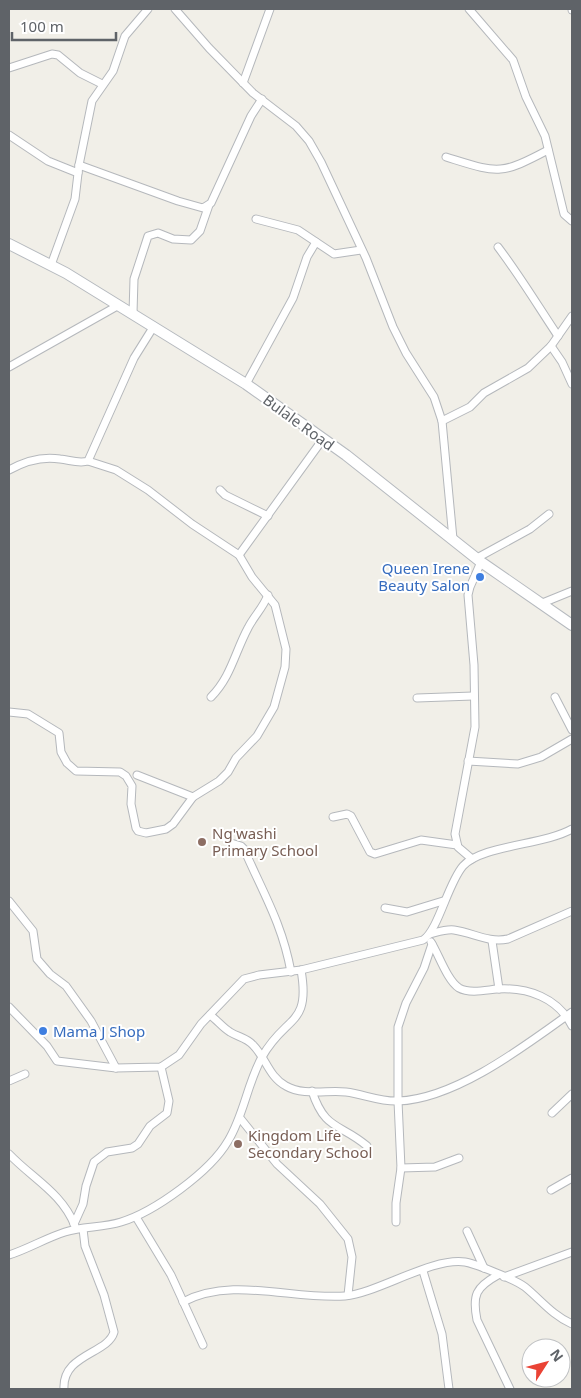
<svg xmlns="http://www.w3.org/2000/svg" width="581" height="1398" viewBox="0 0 581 1398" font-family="'Noto Sans',sans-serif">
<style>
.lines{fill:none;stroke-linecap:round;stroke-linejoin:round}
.street-casing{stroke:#b5b8bc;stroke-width:9}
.secondary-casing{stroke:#b6babf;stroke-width:12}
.street{stroke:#fff;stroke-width:7}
.secondary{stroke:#fff;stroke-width:10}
.shop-dot{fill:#3f7fe0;stroke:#fff;stroke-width:2}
.education-dot{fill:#8d6e63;stroke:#fff;stroke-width:2}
.labels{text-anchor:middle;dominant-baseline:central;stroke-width:4;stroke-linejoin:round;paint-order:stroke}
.street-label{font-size:15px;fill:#5f6368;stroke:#fff}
.shop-label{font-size:15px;fill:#366cbe;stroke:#fff;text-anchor:end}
.education-label{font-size:15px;fill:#785e54;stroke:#fff;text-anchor:start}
</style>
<rect width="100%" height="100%" fill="#f1efe8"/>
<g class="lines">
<defs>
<g id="street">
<polyline points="175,9 209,48 253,93 296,126 309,141 321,162 366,258 393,327 406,353 434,397 442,421 453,539"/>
<polyline points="469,9 513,60 526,97 545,136 564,214 572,221"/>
<polyline points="572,9 572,10"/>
<polyline points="9,68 52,54 58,55 80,73 102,84"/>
<polyline points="243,83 270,9"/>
<polyline points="9,135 48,161 78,173"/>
<path d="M 446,157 C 498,173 499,176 548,150"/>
<polyline points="79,165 178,201 203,208 211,203 251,116 262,99"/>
<polyline points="256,219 298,230 334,254 361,250"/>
<path d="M 498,247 C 520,276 538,306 558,336"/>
<polyline points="51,265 75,199 79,165 92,101 113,71 125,36 148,9"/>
<polyline points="133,313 134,279 148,236 158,233 173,239 191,240 200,231 209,205"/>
<polyline points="551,346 562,362 572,384"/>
<polyline points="9,367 119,305"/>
<polyline points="246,384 293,298 307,257 316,242"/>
<polyline points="442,421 470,407 484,393 528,368 551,346 572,316"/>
<path d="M 9,470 C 25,461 42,456 60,459 C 70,460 79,464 88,461 L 134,358 L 154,326"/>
<polyline points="220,490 225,495 268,516"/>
<polyline points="239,555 323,439"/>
<polyline points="477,558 530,529 549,514"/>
<polyline points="540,604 572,591"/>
<path d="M 211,697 C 231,677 235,652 248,628 C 254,616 263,608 268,595"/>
<polyline points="555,697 572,730"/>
<polyline points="417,698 473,696"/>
<polyline points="9,712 28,714 59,733 61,752 67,763 76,771 120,772 126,776 132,786 131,804 136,828 138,831 146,833 166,829 173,824 193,797 219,781 228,772 236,758 257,736 274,707 285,667 286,649 275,605 252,577 239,555 192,524 148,490 116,470 88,461"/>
<polyline points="468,761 518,764 541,757 572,739"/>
<polyline points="137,775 193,797"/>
<polyline points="333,817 347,814 351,816 370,852 375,854 421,840 457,845"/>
<path d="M 231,843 L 241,846 L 244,849 C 263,893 282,923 291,972"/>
<polyline points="472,859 458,847 455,834 475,727 474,665 468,595 470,587 481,562"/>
<polyline points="9,901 33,931 37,959 50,974 66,986 91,1021 116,1068"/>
<polyline points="385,908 407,912 443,901"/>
<path d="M 430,934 C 438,932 446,929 454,930 C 474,933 488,943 508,939 L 572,911"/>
<polyline points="492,941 499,989"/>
<path d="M 431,942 C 439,955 447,980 459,988 C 470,994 486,990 497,989 C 528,987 558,998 572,1026"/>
<path d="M 9,1007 L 47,1046 L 57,1061 L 116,1068 L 161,1067 L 179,1055 L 201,1024 L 244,979 L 259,975 L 301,970 L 423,940 C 438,931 448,883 463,866 C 482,845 544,845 572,829"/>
<path d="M 210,1015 C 217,1020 223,1028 230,1032 C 238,1037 247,1038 253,1045 C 266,1058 269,1077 286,1086 C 303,1096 327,1090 346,1092 C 363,1094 381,1102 398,1101 C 456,1099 526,1045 572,1012"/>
<polyline points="9,1081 25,1074"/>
<path d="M 312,1091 C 325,1131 340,1123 367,1146"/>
<polyline points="552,1113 572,1094"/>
<polyline points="240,1118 277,1164 320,1204 348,1239 352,1257 348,1295"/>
<path d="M 9,1154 C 33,1179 62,1193 75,1226"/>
<polyline points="401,1168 435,1167 459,1158"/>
<polyline points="551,1190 572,1178"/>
<polyline points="136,1217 171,1275 203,1345"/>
<polyline points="396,1222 396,1203 401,1168 398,1101 398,1027 406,1003 424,968 432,944"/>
<polyline points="74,1224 83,1204 86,1186 94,1162 107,1152 132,1148 138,1144 150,1126 167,1113 169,1101 161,1067"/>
<polyline points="467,1231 484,1268"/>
<path d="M 9,1255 C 28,1249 46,1238 65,1232 C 83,1226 102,1228 121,1222 C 154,1212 210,1172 228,1141 C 244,1115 247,1084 262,1057 C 285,1015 311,1027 301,970"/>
<polyline points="423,1271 442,1334 449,1389"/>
<path d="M 498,1275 C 476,1287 472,1295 477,1320 L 510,1389"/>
<polyline points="504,1277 572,1252"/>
<path d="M 183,1302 C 232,1276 293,1300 345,1296 C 378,1293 432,1257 465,1262 C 476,1264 516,1280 525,1287 C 541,1300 552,1315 572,1324"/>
<path d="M 64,1389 C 62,1354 108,1354 114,1332 L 104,1295 L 85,1246 L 83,1229"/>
</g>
<polyline id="secondary" points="9,244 66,273 246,384 346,455 481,562 572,625"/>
</defs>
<use href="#street" class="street-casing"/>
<use href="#secondary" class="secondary-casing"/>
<use href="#street" class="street"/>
<use href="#secondary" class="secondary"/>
</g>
<g class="shop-dot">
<circle cx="480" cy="577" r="5"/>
<circle cx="43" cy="1031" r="5"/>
</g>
<g class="education-dot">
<circle cx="202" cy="842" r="5"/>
<circle cx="238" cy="1144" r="5"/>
</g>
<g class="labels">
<g class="street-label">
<text transform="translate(299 422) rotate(36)">Bulale Road</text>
</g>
<g class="shop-label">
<text x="470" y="568">Queen Irene<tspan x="470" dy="17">Beauty Salon</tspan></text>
<text x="53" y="1031" text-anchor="start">Mama J Shop</text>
</g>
<g class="education-label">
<text x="212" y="833">Ng'washi<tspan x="212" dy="17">Primary School</tspan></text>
<text x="248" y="1135">Kingdom Life<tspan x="248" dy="17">Secondary School</tspan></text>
</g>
</g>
<rect width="581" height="1398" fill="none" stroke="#5f6368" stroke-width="20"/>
<g transform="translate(546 1363) rotate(54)"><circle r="24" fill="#ffffff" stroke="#bfc1c3"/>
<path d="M0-4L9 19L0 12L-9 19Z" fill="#ea4335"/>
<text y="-8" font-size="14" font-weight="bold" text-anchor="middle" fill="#5f6368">N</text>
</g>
<path d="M12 32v8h104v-8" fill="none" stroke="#5f6368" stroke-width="2.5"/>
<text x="20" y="32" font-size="15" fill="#5f6368" stroke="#ffffff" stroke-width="4" paint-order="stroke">100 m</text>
</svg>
